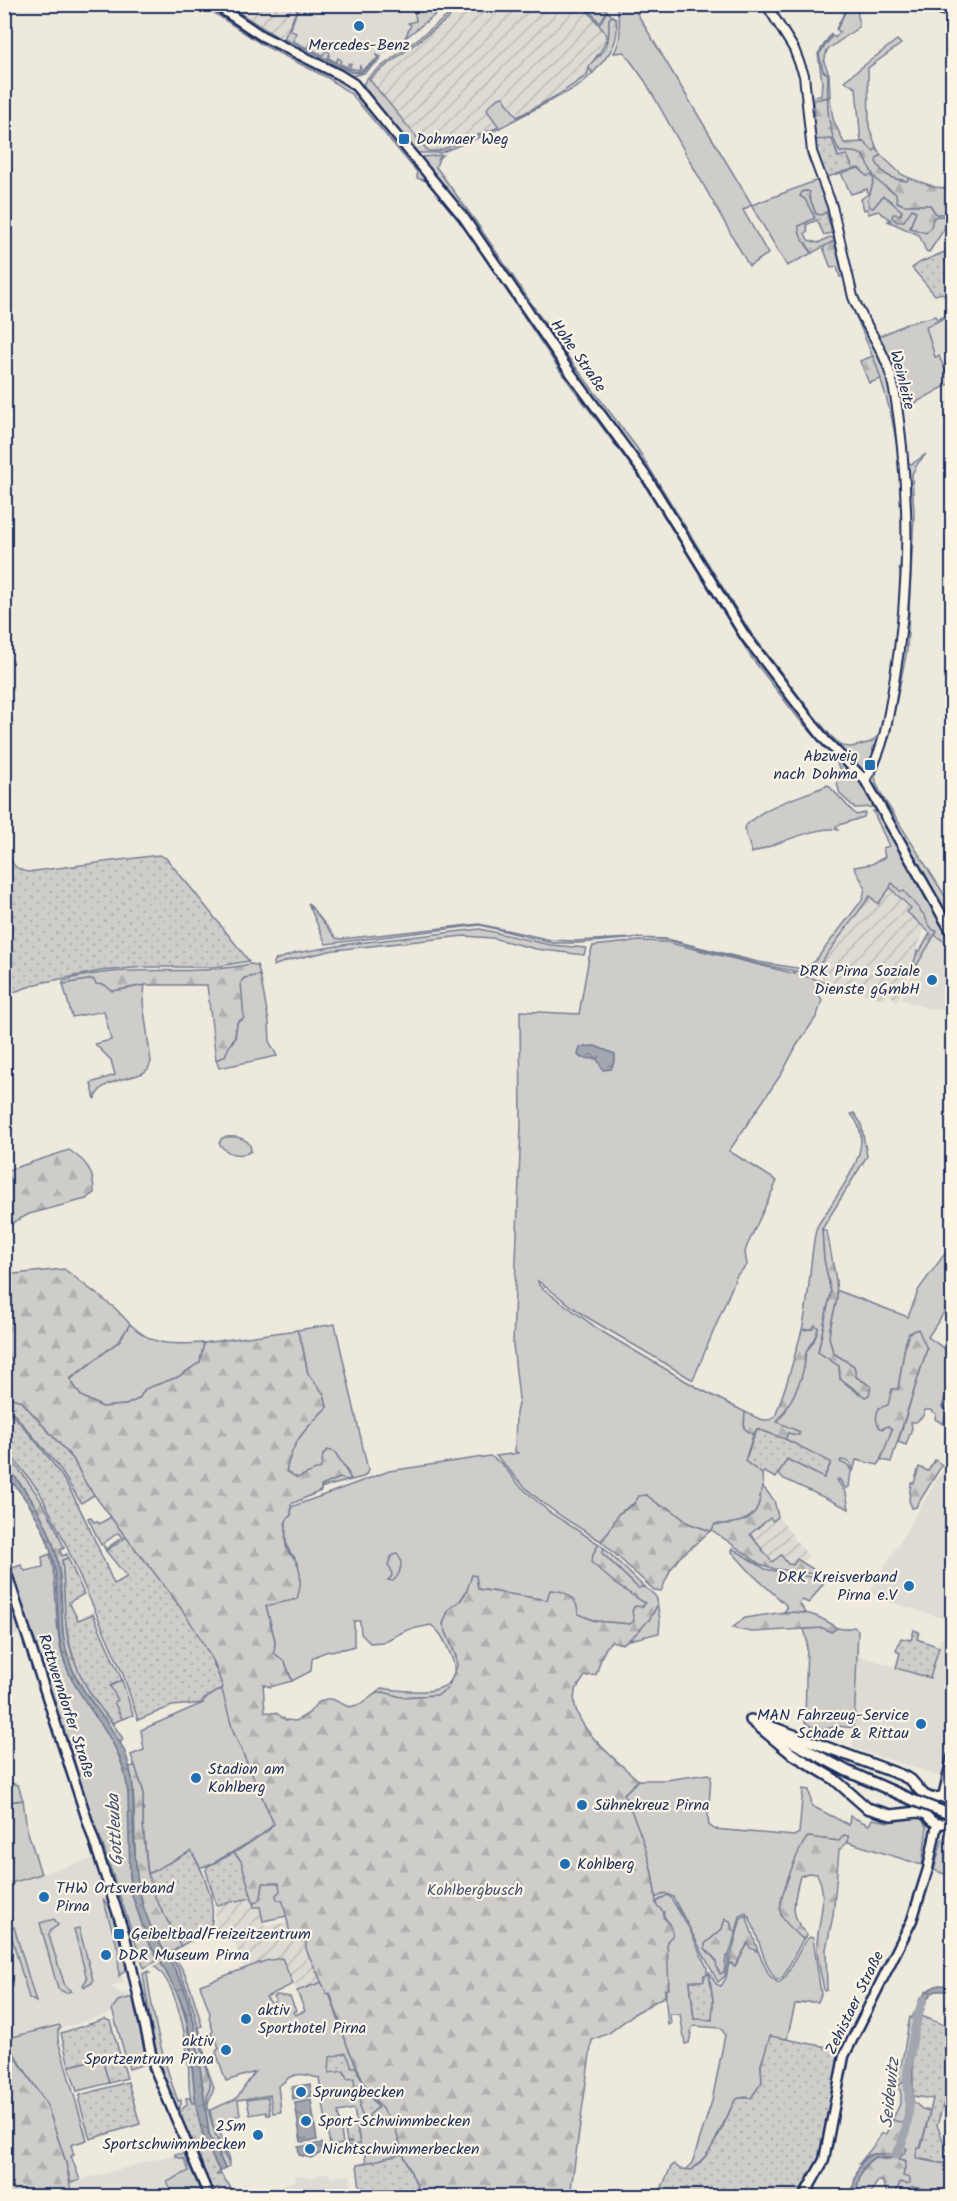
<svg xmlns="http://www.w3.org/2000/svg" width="957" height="2201" viewBox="0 0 957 2201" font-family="Kalam,sans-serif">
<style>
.built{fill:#dedbd4}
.industrial{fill:url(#industrial-furrows)}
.grass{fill:#cfcdca;stroke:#757e94;stroke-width:1.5;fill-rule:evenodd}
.forest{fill:url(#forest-firs);stroke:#757e94;stroke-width:1.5}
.park{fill:url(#park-dots);stroke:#757e94;stroke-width:1.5}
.water{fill:url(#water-ripples);stroke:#6c778f;stroke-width:1.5}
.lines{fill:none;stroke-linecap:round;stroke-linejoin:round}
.stream{stroke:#6c778f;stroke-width:1.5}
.river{stroke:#a2a7af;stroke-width:9}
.tertiary-casing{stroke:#1b2f5e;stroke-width:12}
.secondary-casing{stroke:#1b2f5e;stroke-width:13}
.trunk-casing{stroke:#1b2f5e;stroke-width:14}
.tertiary{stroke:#fcf5e5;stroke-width:8}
.secondary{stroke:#fcf5e5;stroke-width:8}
.trunk{stroke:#fcf5e5;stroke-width:9}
.trunk-bridge-casing{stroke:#1b2f5e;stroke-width:14;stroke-linecap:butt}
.trunk-bridge{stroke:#fcf5e5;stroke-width:9}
.poi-dot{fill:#1f6fb2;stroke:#fcf5e5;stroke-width:2}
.labels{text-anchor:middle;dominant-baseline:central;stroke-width:4.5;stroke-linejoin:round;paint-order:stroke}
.poi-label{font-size:16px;fill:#1b2f5e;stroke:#fcf5e5;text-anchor:start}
.street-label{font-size:16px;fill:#1b2f5e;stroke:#fcf5e5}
.park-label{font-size:16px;fill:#485679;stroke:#fcf5e5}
.water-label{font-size:18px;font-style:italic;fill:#445376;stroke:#fcf5e5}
</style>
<defs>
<pattern id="industrial-furrows" width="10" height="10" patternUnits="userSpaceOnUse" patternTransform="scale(1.5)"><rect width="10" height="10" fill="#dedbd4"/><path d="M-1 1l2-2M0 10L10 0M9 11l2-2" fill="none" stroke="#bebcb8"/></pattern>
<pattern id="forest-firs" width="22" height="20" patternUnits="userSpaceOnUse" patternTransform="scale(1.5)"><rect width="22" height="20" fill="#cfcdca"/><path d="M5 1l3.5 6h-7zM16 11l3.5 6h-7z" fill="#b1b0b0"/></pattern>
<pattern id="park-dots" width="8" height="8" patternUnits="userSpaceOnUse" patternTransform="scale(1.5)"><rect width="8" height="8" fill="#cfcdca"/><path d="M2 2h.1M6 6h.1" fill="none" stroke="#b1b0b0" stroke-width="1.8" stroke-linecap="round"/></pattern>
<pattern id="water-ripples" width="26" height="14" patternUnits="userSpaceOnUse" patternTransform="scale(1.5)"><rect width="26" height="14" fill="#a2a7af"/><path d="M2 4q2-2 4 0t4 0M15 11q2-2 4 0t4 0" fill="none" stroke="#838892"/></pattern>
</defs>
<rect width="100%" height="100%" fill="#eee9dd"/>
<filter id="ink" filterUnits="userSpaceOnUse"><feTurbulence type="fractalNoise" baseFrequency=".0167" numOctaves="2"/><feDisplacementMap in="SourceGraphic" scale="12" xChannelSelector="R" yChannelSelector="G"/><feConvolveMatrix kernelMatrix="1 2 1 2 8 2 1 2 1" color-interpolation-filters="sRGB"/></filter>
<g filter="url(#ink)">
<g class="built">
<polygon points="298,5 423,5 438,15 363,71 355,74 282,40"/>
<polygon points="952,315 952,352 935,358 925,327"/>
<polygon points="935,935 947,943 952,955 952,991 947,999 945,1010 926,1008 901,999 914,969"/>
<polygon points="948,1461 952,1463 952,1621 893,1603 869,1593"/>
<polygon points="5,1587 20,1634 5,1639 4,1639"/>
<polygon points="941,1638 952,1641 952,1732 949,1745 948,1762 946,1762 942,1777 853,1748 856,1655 930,1677"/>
<polygon points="95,1858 102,1883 101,1890 118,1949 119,1975 121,1974 124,1982 111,1987 123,1994 128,1993 129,1998 118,2001 113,2005 112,2013 106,2015 61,2028 59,2025 5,2039 5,1885"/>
<polygon points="175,2154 176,2157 184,2159 189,2172 167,2182 173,2196 72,2196 71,2183"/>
<polygon points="328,2172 331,2178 350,2175 354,2196 282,2196 281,2185 295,2181 296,2175 311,2178"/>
</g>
<g class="industrial">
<polygon points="227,5 298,5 282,40"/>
<polygon points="440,5 583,5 607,35 605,47 590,62 587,75 558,95 517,117 503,97 500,127 438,151 428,151 369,79 449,18 451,16 451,10 449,12"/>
<polygon points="890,887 896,895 912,908 907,912 924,929 912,968 897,1002 890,995 886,995 883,999 841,986 824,979 816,972 819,965 870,895 878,904"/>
<polygon points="770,1517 773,1520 778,1517 808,1556 802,1562 797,1559 793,1565 773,1562 750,1534"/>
<polygon points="252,1898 254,1907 260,1906 264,1926 288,1922 291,1938 307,1942 306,1948 322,1982 297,1991 282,1958 244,1969 229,1927 214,1931 216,1905"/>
</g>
<g class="grass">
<polygon points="202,5 209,5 244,28 337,78 348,86 462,219 643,477 728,615 844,764 837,774 839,769 836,760 799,719 751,657 640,478 561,372 461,223 426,181 417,178 417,172 352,95 328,78 263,45"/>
<polygon points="219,5 227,5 282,40 351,72 360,73 381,59 364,73 352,76 275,40"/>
<polygon points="299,5 290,30 296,33 293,41 307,48 311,41 313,42 310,49 323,55 327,49 330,54 328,58 336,62 338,58 341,60 340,64 347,67 349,63 351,64 349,68 359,70 360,66 362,70 378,58 376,55 381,57 362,71 355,72 284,39"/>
<polygon points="406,5 420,5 436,14 405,38 411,25 408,23 416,21 414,7 406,8"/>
<path d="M 451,5 L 459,5 L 452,10 L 449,18 L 369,79 L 428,151 L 438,151 L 499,127 L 487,110 C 488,105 497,98 503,97 L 517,117 L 558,95 L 587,75 C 591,57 604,54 607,35 L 583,5 L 585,5 L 600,23 L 607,11 L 612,16 L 609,19 C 609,30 610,45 602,53 C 597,59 591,60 589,68 L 593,73 L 579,86 L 490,133 L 440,153 L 416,153 L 372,99 L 363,84 L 368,77 L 450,14 L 447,10 Z"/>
<path d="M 616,5 L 632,5 L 752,205 L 818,180 L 829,209 L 835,233 L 832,233 L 826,213 L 821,215 L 816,214 L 807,191 L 803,191 L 800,196 L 805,199 L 815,218 L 799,226 L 806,245 L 812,253 L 787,266 L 751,205 L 743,210 L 768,254 L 749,266 L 645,81 L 624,52 L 614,53 C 623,37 620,22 616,5 Z"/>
<polygon points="848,5 857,5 859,27 827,50 824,62 829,74 830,97 822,98 815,116 811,116 810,97 821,96 822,81 818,54 831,34 835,38 840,32 836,29"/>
<polygon points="897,40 901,44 868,68 869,127 877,149 873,151 864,142 861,142 856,88 844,81"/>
<path d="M 443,155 L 439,158 L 436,167 L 476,222 L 565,353 L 637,448 L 749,630 L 811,712 L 831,736 L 842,746 L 851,747 L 860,745 L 871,742 L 880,734 C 891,700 907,601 899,567 L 903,567 L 898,648 L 879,744 L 876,748 L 874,746 L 872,748 L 875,755 L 866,771 L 862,771 L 827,736 L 761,652 L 733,612 L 648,473 L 421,160 L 422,157 Z"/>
<path d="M 881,155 L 901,174 L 909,178 L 907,181 C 891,179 884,176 876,162 L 877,158 Z"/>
<path d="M 859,168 L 867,176 L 872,175 L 874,180 L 868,200 L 873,208 L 883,196 C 892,200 895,207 903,211 L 894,219 L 912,209 L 916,211 L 910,227 L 931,222 L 933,218 L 937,216 L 952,217 L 952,230 L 945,228 L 929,252 L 926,251 L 919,235 L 888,221 L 891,220 L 878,211 L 869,214 L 867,209 L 864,210 L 861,199 L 868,194 L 867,189 L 851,194 L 841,173 Z"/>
<path d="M 855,314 L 857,314 L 875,341 L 890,384 L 900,448 L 897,448 C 891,401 874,358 855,314 Z"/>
<polygon points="952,314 926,327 935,357 939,356 951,383 901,411 880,343 880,336 906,324 935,316 937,319"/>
<polygon points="926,454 918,463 912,474 914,515 907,650 889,738 875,777 877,785 884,799 952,907 952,928 872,786 870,777 876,769 902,649 906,463 912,464"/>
<polygon points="847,768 850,768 862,782 875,803 873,807 855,808 840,794 837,783"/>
<polygon points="4,772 9,829 8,851 5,854"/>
<path d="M 828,785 L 856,815 L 865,813 L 864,817 L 836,826 L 838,830 C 822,824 769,847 752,853 L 744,828 C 762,805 802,797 828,785 Z"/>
<polygon points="873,811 879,812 952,939 952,955 946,943 935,935 937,931 933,931 893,884 878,904 870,896 819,965 815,975 758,964 667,940 639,938 578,943 552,943 480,925 326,944 308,903 336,938 341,939 479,924 551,940 575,941 632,938 667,939 758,962 803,969 815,961 863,899 865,887 854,867 872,864 885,857 883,848 889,846"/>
<polygon points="480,929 550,945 586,948 584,955 536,949 492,938 464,936 334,950 290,960 273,966 275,960 296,953 349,944"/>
<path d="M 639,941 L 666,942 L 812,978 L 834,986 L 832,989 L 815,988 L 822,1000 L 817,1016 L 797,1045 L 782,1073 L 729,1151 L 777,1181 L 747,1246 L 745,1252 L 747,1265 L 737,1275 L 693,1380 L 585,1316 L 538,1281 L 539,1285 L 542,1288 L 601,1331 L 696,1387 L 745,1412 L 744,1428 L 753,1435 L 745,1461 L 762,1474 L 763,1487 C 759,1494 761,1500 758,1506 C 752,1523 730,1525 715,1524 L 712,1530 L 710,1531 L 688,1523 L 669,1508 L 661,1506 L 646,1495 L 618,1514 L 609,1532 L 601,1541 C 573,1524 544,1507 521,1483 C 512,1474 505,1464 496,1456 L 518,1453 L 515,1451 L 516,1413 L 519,1399 L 513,1344 L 521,1124 L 520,1011 L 579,1014 L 589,957 L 593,946 Z"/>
<polygon points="260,975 269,1022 270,1043 277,1056 219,1068 216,1060 225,1056 227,1049 235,1039 237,1022 242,1020 241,982 244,978"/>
<path d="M 93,979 L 120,990 L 145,985 L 143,1002 L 151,1062 L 148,1069 L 143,1073 C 126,1080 100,1080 95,1099 L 91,1083 L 115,1075 L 111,1060 L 95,1044 L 111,1040 L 104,1011 L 72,1017 L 63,984 Z"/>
<path d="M 854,1113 L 861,1123 L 867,1156 L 822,1229 L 824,1259 L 831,1292 L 818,1352 L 839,1366 L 840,1379 L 859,1394 L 866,1383 L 856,1377 L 854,1366 L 833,1353 L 829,1337 L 830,1328 L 837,1299 L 836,1290 L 908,1317 L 919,1289 L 952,1244 L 952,1293 L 943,1314 L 928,1337 L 952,1354 L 952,1376 L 942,1407 L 948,1410 L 943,1424 L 935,1419 L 936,1414 L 930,1410 L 925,1410 L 923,1416 L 916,1422 L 911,1422 L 912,1428 L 906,1445 L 898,1442 L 927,1349 L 909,1333 L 905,1345 L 898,1389 L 888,1426 L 892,1429 L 888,1442 L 878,1465 L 856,1460 L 853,1472 C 852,1463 850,1461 841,1460 L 840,1462 L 848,1465 L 851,1471 L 849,1487 L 846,1489 L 839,1479 L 837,1480 L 846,1493 L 849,1509 L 782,1478 L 778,1474 L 787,1459 L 824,1478 L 831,1463 L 785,1439 L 788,1433 L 799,1435 L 777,1422 L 785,1412 L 804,1367 L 806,1352 L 814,1341 L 818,1328 L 802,1330 C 810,1298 809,1262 816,1230 C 818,1223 824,1216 828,1210 C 844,1183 878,1144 851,1114 Z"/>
<path d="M 227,1137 C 238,1136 251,1139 251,1151 C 240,1158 225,1154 219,1143 L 222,1138 Z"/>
<path d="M 130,1324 C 155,1348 171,1344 204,1343 L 200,1362 L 178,1377 L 145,1389 L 139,1399 L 126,1405 L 102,1407 L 81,1396 L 70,1380 L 119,1341 Z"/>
<path d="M 335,1324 L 368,1470 L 367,1473 L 363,1477 L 320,1488 L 320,1486 L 349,1474 L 335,1453 L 323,1455 L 322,1468 L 297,1478 L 286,1471 C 293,1439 305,1430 327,1407 L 324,1394 L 308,1374 L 302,1344 L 297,1330 Z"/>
<path d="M 490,1456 L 502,1464 L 518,1484 L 549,1512 L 599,1544 L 593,1554 C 604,1579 624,1587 645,1603 L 634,1621 L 630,1624 L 595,1621 L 547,1600 L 478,1589 L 476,1576 L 460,1601 L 449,1609 L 443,1624 L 456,1656 L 457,1666 L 448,1688 L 438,1695 L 400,1697 L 383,1692 L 375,1694 L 381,1688 C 408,1692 473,1701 449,1651 C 444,1640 441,1632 431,1625 L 407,1630 L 383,1642 L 370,1643 L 361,1634 L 360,1621 L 354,1621 L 354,1646 C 340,1652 325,1648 312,1659 L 311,1671 L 292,1681 L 285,1662 L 274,1653 L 275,1641 L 266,1606 L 279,1602 L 295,1558 C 283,1547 286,1536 286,1520 L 291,1515 L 291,1507 L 389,1471 Z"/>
<polygon points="90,1517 94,1522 97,1521 99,1524 111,1517 126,1537 106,1551 103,1545 106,1549 122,1537 118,1533 101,1545 88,1518"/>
<polygon points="604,1548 644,1587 638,1588 602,1553"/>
<polygon points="732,1548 765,1569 811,1577 824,1582 809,1603 802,1600 799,1603 806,1613 784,1612 787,1608 785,1604 753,1575 732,1552"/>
<path d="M 50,1554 C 59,1587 53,1621 62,1654 C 72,1691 102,1718 119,1752 C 136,1788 128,1839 130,1878 L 129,1886 L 148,1941 L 159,1960 L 144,1968 L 100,1837 L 96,1834 L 10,1569 L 21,1565 L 25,1571 L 43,1567 L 42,1557 Z"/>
<polygon points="657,1601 660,1621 659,1633 630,1640 648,1620"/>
<polygon points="854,1627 858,1630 854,1728 837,1726 818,1731 805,1722 807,1640 804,1629 824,1628 831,1632 837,1628 844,1629"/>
<polygon points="122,1680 133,1715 122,1719 114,1702 117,1700 110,1686"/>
<polygon points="223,1688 233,1731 274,1824 259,1837 208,1866 200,1867 191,1851 148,1874 143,1826 143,1790 131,1755 144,1750 141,1730 203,1703 203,1700"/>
<path d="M 708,1774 L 711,1776 L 708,1819 L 709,1825 L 714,1829 L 794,1836 L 799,1833 L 803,1789 L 809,1790 L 812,1806 L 849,1825 L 850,1816 L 869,1825 L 872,1819 L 889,1822 L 920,1816 L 927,1828 L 922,1865 L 848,1842 L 848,1836 L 839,1841 L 808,1837 C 800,1846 778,1899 781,1910 C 783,1921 795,1931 803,1939 L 783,1977 L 777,1980 C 762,1967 755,1917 745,1913 L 740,1916 L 736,1932 L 732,1929 L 730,1921 L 725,1919 L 722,1929 L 705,1944 L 705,1948 L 717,1962 L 717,1969 L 724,1968 L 726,1956 L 729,1955 L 725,1976 L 718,1982 L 673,1897 L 665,1893 L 656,1898 L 651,1868 L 624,1794 L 638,1780 L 666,1780 Z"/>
<polygon points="23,1800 27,1829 41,1874 5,1885 5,1803"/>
<polygon points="952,1830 952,1877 934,1870 942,1840"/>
<path d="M 273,1882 L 279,1883 L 287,1916 L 263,1921 L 260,1907 L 254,1907 L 253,1903 C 262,1901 262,1890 263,1883 Z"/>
<path d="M 667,1895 L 671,1898 L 689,1928 L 707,1968 L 707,1974 L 704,1975 L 704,1981 L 690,1982 L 694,2019 L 712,2019 L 713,2001 L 709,1971 L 716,1984 L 721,1986 L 726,1978 L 729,1963 L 735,1966 L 749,1942 L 756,1951 L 758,1951 L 769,1975 L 778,1983 L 785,1978 L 805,1941 L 810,1937 L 813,1938 L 821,1994 L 818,2002 L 807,2002 L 795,2005 L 787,2039 L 770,2037 L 761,2065 L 762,2082 L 751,2098 L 745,2097 L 735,2100 L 710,2151 L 692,2170 L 686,2169 L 692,2163 L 712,2101 L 725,2035 L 721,2028 L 694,2026 L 692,2028 L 689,2043 L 685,2044 L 680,2014 L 670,2014 L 671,2024 L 668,2025 C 664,1991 664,1957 670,1924 C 663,1918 663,1910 656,1905 L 656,1902 Z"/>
<polygon points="103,1899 110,1907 126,1964 126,1969 119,1976 118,1949"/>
<polygon points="54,1919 58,1925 50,1931 49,1936 65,1986 71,1991 66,1993 58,1989 40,1923"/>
<polygon points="14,1927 36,2002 29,1998 10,1931 10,1929"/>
<polygon points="79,1928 93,1980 92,1983 85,1987 83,1985 87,1979 74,1929"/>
<path d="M 171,1956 C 186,1964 197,2009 202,2026 L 199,2027 L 207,2068 L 214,2087 L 208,2104 C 205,2096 211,2089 209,2081 C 200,2039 194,1995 171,1956 Z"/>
<path d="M 282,1958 L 293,1984 L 266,1997 L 272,2004 L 276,2000 L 273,1997 L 277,1995 L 290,1997 L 296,2011 L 293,2012 L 295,2015 L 305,2011 L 297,1991 L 322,1982 L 327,1993 L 329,1993 L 349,2050 L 370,2093 L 386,2112 L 395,2126 L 403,2154 L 366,2163 L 364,2150 L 356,2152 L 356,2147 L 346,2149 L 346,2147 L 355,2147 L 355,2145 L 360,2144 L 354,2109 L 338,2112 L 343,2144 L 330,2146 L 319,2078 C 309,2076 300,2072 290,2077 C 284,2080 284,2084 278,2086 L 281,2112 L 273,2113 L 270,2095 L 238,2100 L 240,2115 L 234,2117 L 235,2125 L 220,2127 C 219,2140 230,2152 229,2161 L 214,2131 L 210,2110 L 236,2099 L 255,2072 L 226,2081 L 216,2052 L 219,2048 L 215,2036 L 210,2035 L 213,2031 L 209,2018 L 210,2013 L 200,1985 L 265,1961 ZM 356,2067 L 368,2094 L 378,2107 L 369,2115 L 360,2109 L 361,2093 L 354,2078 L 347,2079 L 344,2071 Z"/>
<path d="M 161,1963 L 177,1991 L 187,2023 L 196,2103 L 192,2103 C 187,2090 190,2075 188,2061 C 186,2035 176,1982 155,1967 Z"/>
<path d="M 148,1971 L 150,1973 L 147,1974 C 153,2018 162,2059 178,2101 L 181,2100 L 181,2105 L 178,2109 L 173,2103 L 154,2044 L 143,1974 Z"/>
<polygon points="133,1997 147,2063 129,2069 112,2009 118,2001"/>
<polygon points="59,2025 61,2028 58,2030 58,2040 87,2140 71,2145 74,2155 71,2156 80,2180 71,2183 66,2163 47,2105 5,2039"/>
<polygon points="913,2051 913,2101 922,2109 930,2111 920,2149 918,2148 918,2159 952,2165 952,2194 912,2187 908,2196 895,2196 906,2165 905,2160 898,2159 907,2149 903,2146 909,2119 909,2073"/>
<polygon points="102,2058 109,2083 77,2091 69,2066"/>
<path d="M 902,2081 L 906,2081 L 907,2098 L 904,2123 L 892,2120 C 897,2110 906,2098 898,2087 Z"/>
<polygon points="268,2097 270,2115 267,2115 266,2112 250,2115 247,2100"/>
<polygon points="175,2154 184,2154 203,2196 173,2196 167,2182 189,2171 184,2159 176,2157"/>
</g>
<g class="forest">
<polygon points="585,5 604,5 607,11 600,23"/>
<path d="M 612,16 L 616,18 C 621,43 608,56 593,73 L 589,68 C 591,60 597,59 602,53 C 610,45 609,30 609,19 Z"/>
<path d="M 830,97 L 833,119 L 844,143 L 864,142 L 873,151 L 877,149 L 881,155 L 877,158 L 876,162 C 884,176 891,179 907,181 L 909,178 L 935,187 L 952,189 L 952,217 L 937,216 L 933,218 L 931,227 L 926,233 L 910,228 L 916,211 L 912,209 L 904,221 L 897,222 L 892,217 L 893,214 L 901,215 L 902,211 C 895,207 892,200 883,196 L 873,208 L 870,207 L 868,200 L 874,180 L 872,175 L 867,176 L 859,168 L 853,169 L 847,155 L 838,158 L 836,149 L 812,140 L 811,116 L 815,115 L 814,100 Z"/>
<polygon points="834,241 843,276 840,277 837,267 831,268 823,247"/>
<polygon points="873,356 881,379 869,383 860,361"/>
<polygon points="892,883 901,892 904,891 925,916 927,922 933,930 937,931 917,965 914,963 917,951 920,951 930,933 907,912 911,908 896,894 890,887"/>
<path d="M 250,964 L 257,965 L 260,975 L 244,978 L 241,982 L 244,1018 L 237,1022 C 236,1042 230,1040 225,1056 L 216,1060 L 207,985 L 145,985 L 112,991 L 105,985 L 96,984 L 93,979 L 63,984 L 63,981 C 123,962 188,978 250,964 Z"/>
<path d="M 69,1150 C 87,1162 94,1171 94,1193 L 86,1199 L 29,1214 L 5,1227 L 5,1171 Z"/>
<polygon points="822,1229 827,1232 836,1280 837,1299 830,1328 829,1337 833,1353 854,1366 856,1377 871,1386 869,1395 865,1397 840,1378 839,1366 818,1352 831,1292 824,1259"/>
<path d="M 64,1269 L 116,1309 L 130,1324 L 119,1341 L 70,1379 L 81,1396 L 102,1407 L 126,1405 L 139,1399 L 145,1389 L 178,1377 L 200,1362 L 204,1343 L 297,1330 L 302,1344 L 308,1374 L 324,1394 L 327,1407 C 305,1430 293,1439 286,1471 L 297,1478 L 321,1468 L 323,1455 L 327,1450 L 335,1452 L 351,1479 L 345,1480 L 340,1478 L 321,1486 L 321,1491 L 291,1504 L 291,1515 L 286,1521 C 286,1529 284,1541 287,1550 C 289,1554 294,1557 296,1561 C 303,1573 301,1586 297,1599 L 266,1606 L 275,1641 L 274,1653 L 285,1662 L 292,1681 L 270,1687 L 263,1684 L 265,1712 L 276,1713 L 286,1720 L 296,1721 L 309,1713 L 317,1703 L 326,1699 L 332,1699 L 349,1707 L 361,1704 L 375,1694 L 383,1692 L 401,1697 L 438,1695 L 448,1688 L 457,1666 L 456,1656 L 443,1624 L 449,1609 L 460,1601 L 466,1593 L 472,1575 L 476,1576 L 478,1589 L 547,1600 L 550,1590 C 565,1590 578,1598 578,1614 L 595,1621 L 630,1624 L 634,1621 L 632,1611 L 635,1606 L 643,1607 L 645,1603 L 618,1586 L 592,1563 L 593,1554 L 599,1544 L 604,1548 L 602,1553 L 638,1588 L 644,1587 C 648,1590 657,1595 657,1600 C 659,1614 633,1638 622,1644 L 611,1641 C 602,1651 600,1662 596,1675 L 585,1676 C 582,1681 577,1687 575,1692 C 568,1725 617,1760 638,1780 L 624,1794 C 640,1830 654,1865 656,1905 L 664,1912 L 663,1917 L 670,1924 L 673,1935 L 667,1941 L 669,1989 L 665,1990 L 665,1996 L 634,2014 L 609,2033 L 592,2040 L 570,2196 L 426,2196 L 420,2193 L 403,2154 L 395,2126 L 367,2089 L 347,2045 L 330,1993 L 327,1994 L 306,1949 L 306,1942 L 291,1938 L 283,1901 L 277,1899 L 276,1895 L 280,1891 L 279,1883 L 263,1883 L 261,1897 L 257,1902 L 253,1903 L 241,1861 L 234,1853 L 269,1830 L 274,1824 L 233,1731 L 215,1664 L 188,1620 L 86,1484 L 73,1459 L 21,1401 L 5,1396 L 4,1275 Z"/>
<path d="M 815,1325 L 818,1328 C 816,1340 809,1343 806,1353 C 804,1357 805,1362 804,1367 C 800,1386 788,1407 777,1422 L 800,1432 L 799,1435 L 788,1433 L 785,1439 L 757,1429 L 753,1435 L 744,1428 L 745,1412 C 755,1417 765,1424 775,1417 L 788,1379 L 802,1330 L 812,1329 Z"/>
<path d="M 918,1329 L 927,1349 L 891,1462 L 881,1460 L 892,1429 L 888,1426 L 882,1429 L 879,1427 C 875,1420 876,1415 879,1408 L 888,1405 L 892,1389 L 898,1389 L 905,1346 L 909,1333 Z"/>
<polygon points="952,1376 952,1428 943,1424 948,1410 942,1407"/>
<path d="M 4,1452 C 30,1481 51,1511 64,1548 L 60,1550 L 62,1556 L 67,1554 L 68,1558 L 62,1561 C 65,1585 64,1610 67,1634 C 74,1676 101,1705 123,1739 L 120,1743 C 100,1714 76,1686 66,1652 C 59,1630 61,1606 60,1583 C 58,1537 34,1499 5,1465 Z"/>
<polygon points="935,1460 942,1465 916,1507 912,1508 909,1500 911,1483 914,1483 919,1467 928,1471"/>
<path d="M 763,1487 L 774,1500 L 778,1517 L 773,1521 L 770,1518 L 750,1534 L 772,1562 L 781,1555 L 788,1564 L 793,1565 L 797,1559 L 816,1571 L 814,1574 L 775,1569 L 760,1564 L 712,1530 L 715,1524 C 730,1525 752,1523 758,1506 C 761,1500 759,1494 763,1487 Z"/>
<polygon points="646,1495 661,1506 669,1508 688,1523 710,1531 679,1558 671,1569 661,1591 654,1590 601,1541 609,1532 618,1514 633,1505 639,1496"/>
<path d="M 397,1553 C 404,1561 401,1574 393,1581 L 388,1580 L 392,1576 L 391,1569 L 388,1565 L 391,1557 Z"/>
<path d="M 784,1612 C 808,1612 817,1614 837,1628 L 831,1632 L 823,1628 L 752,1632 L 732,1628 L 745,1618 Z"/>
<path d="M 135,1766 L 143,1790 L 143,1826 L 147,1869 L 155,1897 L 181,1946 L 167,1955 C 155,1938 143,1917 139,1897 C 131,1854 139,1809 129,1767 Z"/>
<polygon points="11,1783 18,1785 23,1800 6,1802 5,1785"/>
<path d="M 844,1835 L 848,1836 L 848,1842 L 839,1850 L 833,1916 L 826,1949 L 827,1990 L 824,1991 C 822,1976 816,1959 817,1944 C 818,1921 829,1896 817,1874 L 808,1873 L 800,1876 C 794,1901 788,1915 807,1935 L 803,1939 C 796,1933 785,1923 781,1915 C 776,1903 799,1846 808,1837 L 839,1841 Z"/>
<polygon points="746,1915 758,1951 750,1948 748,1943 735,1966 733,1966 732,1963 729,1963 741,1918"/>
<polygon points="725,1919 730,1921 732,1929 736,1932 729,1955 726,1957 724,1972 720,1974 717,1969 716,1960 705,1948 705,1944 722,1929"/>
<path d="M 171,1956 C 191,1990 199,2027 205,2066 C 206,2072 210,2077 210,2083 C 211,2089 206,2095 207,2101 C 210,2125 218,2145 230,2166 L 225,2168 L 209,2134 L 194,2023 L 184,1988 L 169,1958 Z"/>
<path d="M 914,2013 L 916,2014 L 907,2055 L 906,2081 L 902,2082 L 898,2087 L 895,2085 C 904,2062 905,2041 910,2017 L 912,2018 Z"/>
<polygon points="4,2039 47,2105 66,2163 72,2196 5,2196"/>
<path d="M 892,2120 L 904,2123 C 901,2143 902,2161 875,2154 L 864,2161 L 861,2166 L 859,2164 C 867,2153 875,2146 881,2134 L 886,2134 Z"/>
<path d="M 903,2146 L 907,2149 L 899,2159 L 906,2161 L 903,2176 L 910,2178 L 910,2183 L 906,2184 L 900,2182 L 895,2196 L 888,2196 L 882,2181 L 878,2181 L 872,2190 L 871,2196 L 856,2196 C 858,2182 861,2163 876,2157 C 888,2162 899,2158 903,2146 Z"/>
</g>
<g class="park">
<polygon points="832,139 838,157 847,155 853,169 824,178 812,140"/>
<path d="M 807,191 L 810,192 L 809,197 L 816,214 L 821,215 L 826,212 L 832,233 L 824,235 L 817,220 L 806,225 L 808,231 L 805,233 L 808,240 L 818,243 L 830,237 L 833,238 L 834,241 L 812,253 C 808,243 798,240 799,226 L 815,218 L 805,199 L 800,196 L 802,192 Z"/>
<polygon points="952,249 952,305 942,293 935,295 912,268 921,262"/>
<path d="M 8,851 C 11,864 14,868 27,872 L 159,855 L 166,858 L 191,888 L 249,961 L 215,967 L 145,967 L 101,971 L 40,983 L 5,995 L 5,929 L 7,930 L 5,902 L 10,899 L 5,897 L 4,854 Z"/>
<polygon points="5,1396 21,1401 73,1459 86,1484 94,1495 81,1503 58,1466 5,1403"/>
<path d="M 5,1406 C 26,1430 49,1455 66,1483 C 85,1515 99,1550 114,1584 L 127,1577 L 106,1551 L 126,1537 C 162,1583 205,1632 223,1688 L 203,1700 L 203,1703 L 172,1706 L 138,1720 L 123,1674 L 62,1536 L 39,1491 L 5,1448 Z"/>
<polygon points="757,1429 785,1439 831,1462 824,1478 787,1459 776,1478 764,1472 762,1474 745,1461"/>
<path d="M 68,1558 L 84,1594 L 69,1602 L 78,1620 L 93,1614 L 122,1680 L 110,1686 L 118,1700 L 114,1702 L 122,1719 L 113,1723 C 91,1699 74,1669 68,1636 C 63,1611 65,1585 62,1560 Z"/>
<polygon points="914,1630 919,1632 917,1639 939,1647 930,1678 896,1668 900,1653 896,1651 901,1638 911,1640"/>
<path d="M 191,1851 C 204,1872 218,1905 210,1929 L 181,1946 L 155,1897 L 148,1874 Z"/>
<polygon points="234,1853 241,1861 252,1898 216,1905 206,1870 208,1866"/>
<polygon points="709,1974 713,2001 712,2020 694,2019 690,1981 704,1981 704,1975"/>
<path d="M 919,2015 L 952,2028 L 952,2045 L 945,2068 L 951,2070 L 950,2083 L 937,2125 L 947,2150 L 952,2151 L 952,2165 L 916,2158 L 917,2149 L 921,2148 L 933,2099 L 913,2096 L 913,2053 C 904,2082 916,2120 902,2145 L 909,2098 L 907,2072 Z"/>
<polygon points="105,2019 110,2021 127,2078 109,2083 102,2058 69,2066 61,2033"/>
<path d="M 770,2036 L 843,2050 L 838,2065 L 822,2159 L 815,2172 L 812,2171 L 797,2196 L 658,2196 L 671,2167 L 674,2164 L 680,2169 L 692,2170 C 714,2152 723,2125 735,2100 L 739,2098 L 751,2098 L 762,2082 L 761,2065 Z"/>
<polygon points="346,2053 352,2067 356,2067 368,2094 378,2107 369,2115 370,2122 364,2123 360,2109 361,2094 355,2091 354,2078 347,2079 344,2071 329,2073 330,2057"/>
<polygon points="128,2082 140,2124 90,2139 79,2101 80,2095"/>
<polygon points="186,2098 190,2098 192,2103 196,2103 204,2137 220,2172 216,2175 221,2174 237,2196 216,2196 202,2168 203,2166 192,2138 189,2138 178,2114 187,2104"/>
<polygon points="356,2122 360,2144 348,2146 347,2144 352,2142 347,2142 344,2124"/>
<polygon points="403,2154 420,2193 426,2196 361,2196 357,2165"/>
<polygon points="912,2187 952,2194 952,2196 908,2196"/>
</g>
<g class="water">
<polygon points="595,1046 615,1054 615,1059 611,1069 603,1070 597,1059 581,1058 578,1055 580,1047"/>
<path d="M 5,1465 C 31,1495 53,1528 59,1569 C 64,1602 58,1635 72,1668 C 84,1698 109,1720 123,1748 C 128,1757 130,1770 132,1779 C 134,1792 133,1807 133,1820 C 136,1875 135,1907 167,1955 L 159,1960 L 148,1942 L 129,1886 L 130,1878 L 128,1795 C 124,1739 90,1719 69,1673 C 54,1640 60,1605 55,1570 C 49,1533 29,1500 5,1474 Z"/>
<path d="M 169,1958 L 184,1988 L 194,2023 L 209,2134 L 225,2168 L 220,2172 C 211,2155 203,2139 199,2120 C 190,2084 195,2045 184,2009 C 178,1993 169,1978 161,1963 Z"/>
<path d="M 939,1985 L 952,1986 L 952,1993 C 933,1987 927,1993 923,2012 L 917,2010 C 921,1997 925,1989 939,1985 Z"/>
<path d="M 916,2014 L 919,2015 L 907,2072 L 909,2098 L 903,2146 C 899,2158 888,2161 876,2157 C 861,2163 858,2182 856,2196 L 852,2196 C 853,2185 858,2155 874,2154 C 881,2153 886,2155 894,2154 C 912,2138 903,2078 907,2055 C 909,2041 913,2027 916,2014 Z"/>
<polygon points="310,2084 312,2096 293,2099 291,2087"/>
<polygon points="311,2100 317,2140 301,2142 295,2103"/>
<polygon points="322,2143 323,2152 311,2158 299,2155 298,2147"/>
</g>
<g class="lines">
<g class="stream">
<polyline points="837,29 849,4"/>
<path d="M 832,36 L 819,54 L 823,71 L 828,74 C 827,100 826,129 840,152 C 877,150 860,165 880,183 C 885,187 891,190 896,194 L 897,202 L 904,205 L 930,205 L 936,214 L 952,214"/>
</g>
<path class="river" d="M 895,2155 C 905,2146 910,2110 909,2097 C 909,2087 906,2078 908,2069 C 911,2046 915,2021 923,2000"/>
<defs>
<g id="tertiary">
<path d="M 766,4 L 794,49 L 804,75 L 812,152 L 832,206 L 853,297 C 863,323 881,344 889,370 C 897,395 899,422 902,447 C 910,527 907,609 893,689 C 888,720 883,753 865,780"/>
<polyline points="912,4 937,8 952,14"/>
</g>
<g id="secondary">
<polyline points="214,4 262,36 338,74 354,84 464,218 567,368 646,476 745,636 825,740 865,780 952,933"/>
<polyline points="4,1565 125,1936 154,2067 209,2196"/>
<polyline points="943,1797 952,1758"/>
<path d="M 941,1824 C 910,1820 936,1779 952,1806"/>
<polyline points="804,2196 824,2160 844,2056 912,1920 928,1869 937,1824"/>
</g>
<g id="trunk">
<polyline points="751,1720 791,1753 834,1779 867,1808 891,1815 918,1812 927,1814"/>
<polyline points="756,1721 901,1775 911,1780 924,1795 933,1799"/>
<polyline points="777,1734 847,1771 915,1801"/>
<polyline points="946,1822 952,1824"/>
</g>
</defs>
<use href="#tertiary" class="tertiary-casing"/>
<use href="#secondary" class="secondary-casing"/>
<use href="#trunk" class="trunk-casing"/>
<use href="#tertiary" class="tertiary"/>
<use href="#secondary" class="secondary"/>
<use href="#trunk" class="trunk"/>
<defs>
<polyline id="trunk-bridge" points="915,1801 952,1815"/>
</defs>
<use href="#trunk-bridge" class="trunk-bridge-casing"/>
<use href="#trunk-bridge" class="trunk-bridge"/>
</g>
</g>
<g class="poi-dot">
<circle cx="359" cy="26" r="6"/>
<rect x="398" y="133" width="12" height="12" rx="3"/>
<rect x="864" y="759" width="12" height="12" rx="3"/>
<circle cx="932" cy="980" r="6"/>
<circle cx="909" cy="1586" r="6"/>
<circle cx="921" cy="1724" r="6"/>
<circle cx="196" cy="1778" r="6"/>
<circle cx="582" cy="1805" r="6"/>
<circle cx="565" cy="1864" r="6"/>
<circle cx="44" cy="1897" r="6"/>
<rect x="113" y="1928" width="12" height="12" rx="3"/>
<circle cx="106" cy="1955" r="6"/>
<circle cx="246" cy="2019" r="6"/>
<circle cx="226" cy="2050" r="6"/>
<circle cx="301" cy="2092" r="6"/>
<circle cx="306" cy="2121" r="6"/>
<circle cx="258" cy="2135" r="6"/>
<circle cx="310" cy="2149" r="6"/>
</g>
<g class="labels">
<g class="poi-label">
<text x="359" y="45" text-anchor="middle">Mercedes-Benz</text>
<text x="416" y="139">Dohmaer Weg</text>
<text x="858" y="756" text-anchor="end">Abzweig<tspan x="858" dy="18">nach Dohma</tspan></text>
<text x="920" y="971" text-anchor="end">DRK Pirna Soziale<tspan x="920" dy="18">Dienste gGmbH</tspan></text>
<text x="897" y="1577" text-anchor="end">DRK Kreisverband<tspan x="897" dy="18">Pirna e.V</tspan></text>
<text x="909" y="1715" text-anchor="end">MAN Fahrzeug-Service<tspan x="909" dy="18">Schade &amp; Rittau</tspan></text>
<text x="208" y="1769">Stadion am<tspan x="208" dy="18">Kohlberg</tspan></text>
<text x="594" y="1805">Sühnekreuz Pirna</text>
<text x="577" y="1864">Kohlberg</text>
<text x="56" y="1888">THW Ortsverband<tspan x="56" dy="18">Pirna</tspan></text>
<text x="131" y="1934">Geibeltbad/Freizeitzentrum</text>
<text x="118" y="1955">DDR Museum Pirna</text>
<text x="258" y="2010">aktiv<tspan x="258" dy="18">Sporthotel Pirna</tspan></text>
<text x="214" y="2041" text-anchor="end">aktiv<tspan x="214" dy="18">Sportzentrum Pirna</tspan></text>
<text x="313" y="2092">Sprungbecken</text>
<text x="318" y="2121">Sport-Schwimmbecken</text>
<text x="246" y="2126" text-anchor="end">25m<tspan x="246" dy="18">Sportschwimmbecken</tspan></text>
<text x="322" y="2149">Nichtschwimmerbecken</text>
</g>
<g class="street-label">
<text transform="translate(578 356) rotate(55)">Hohe Straße</text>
<text transform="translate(902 380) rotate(76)">Weinleite</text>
<text transform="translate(66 1706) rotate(72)">Rottwerndorfer Straße</text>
<text transform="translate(855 2003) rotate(-64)">Zehistaer Straße</text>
</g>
<g class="park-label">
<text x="475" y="1890">Kohlbergbusch</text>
</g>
<g class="water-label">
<text transform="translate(116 1830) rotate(-93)">Gottleuba</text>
<text transform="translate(891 2093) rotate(-84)">Seidewitz</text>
</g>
</g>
<rect width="957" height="2201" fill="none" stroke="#fcf5e5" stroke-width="24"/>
<rect x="12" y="12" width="933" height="2177" fill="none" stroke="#1b2f5e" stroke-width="2" filter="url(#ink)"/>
</svg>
